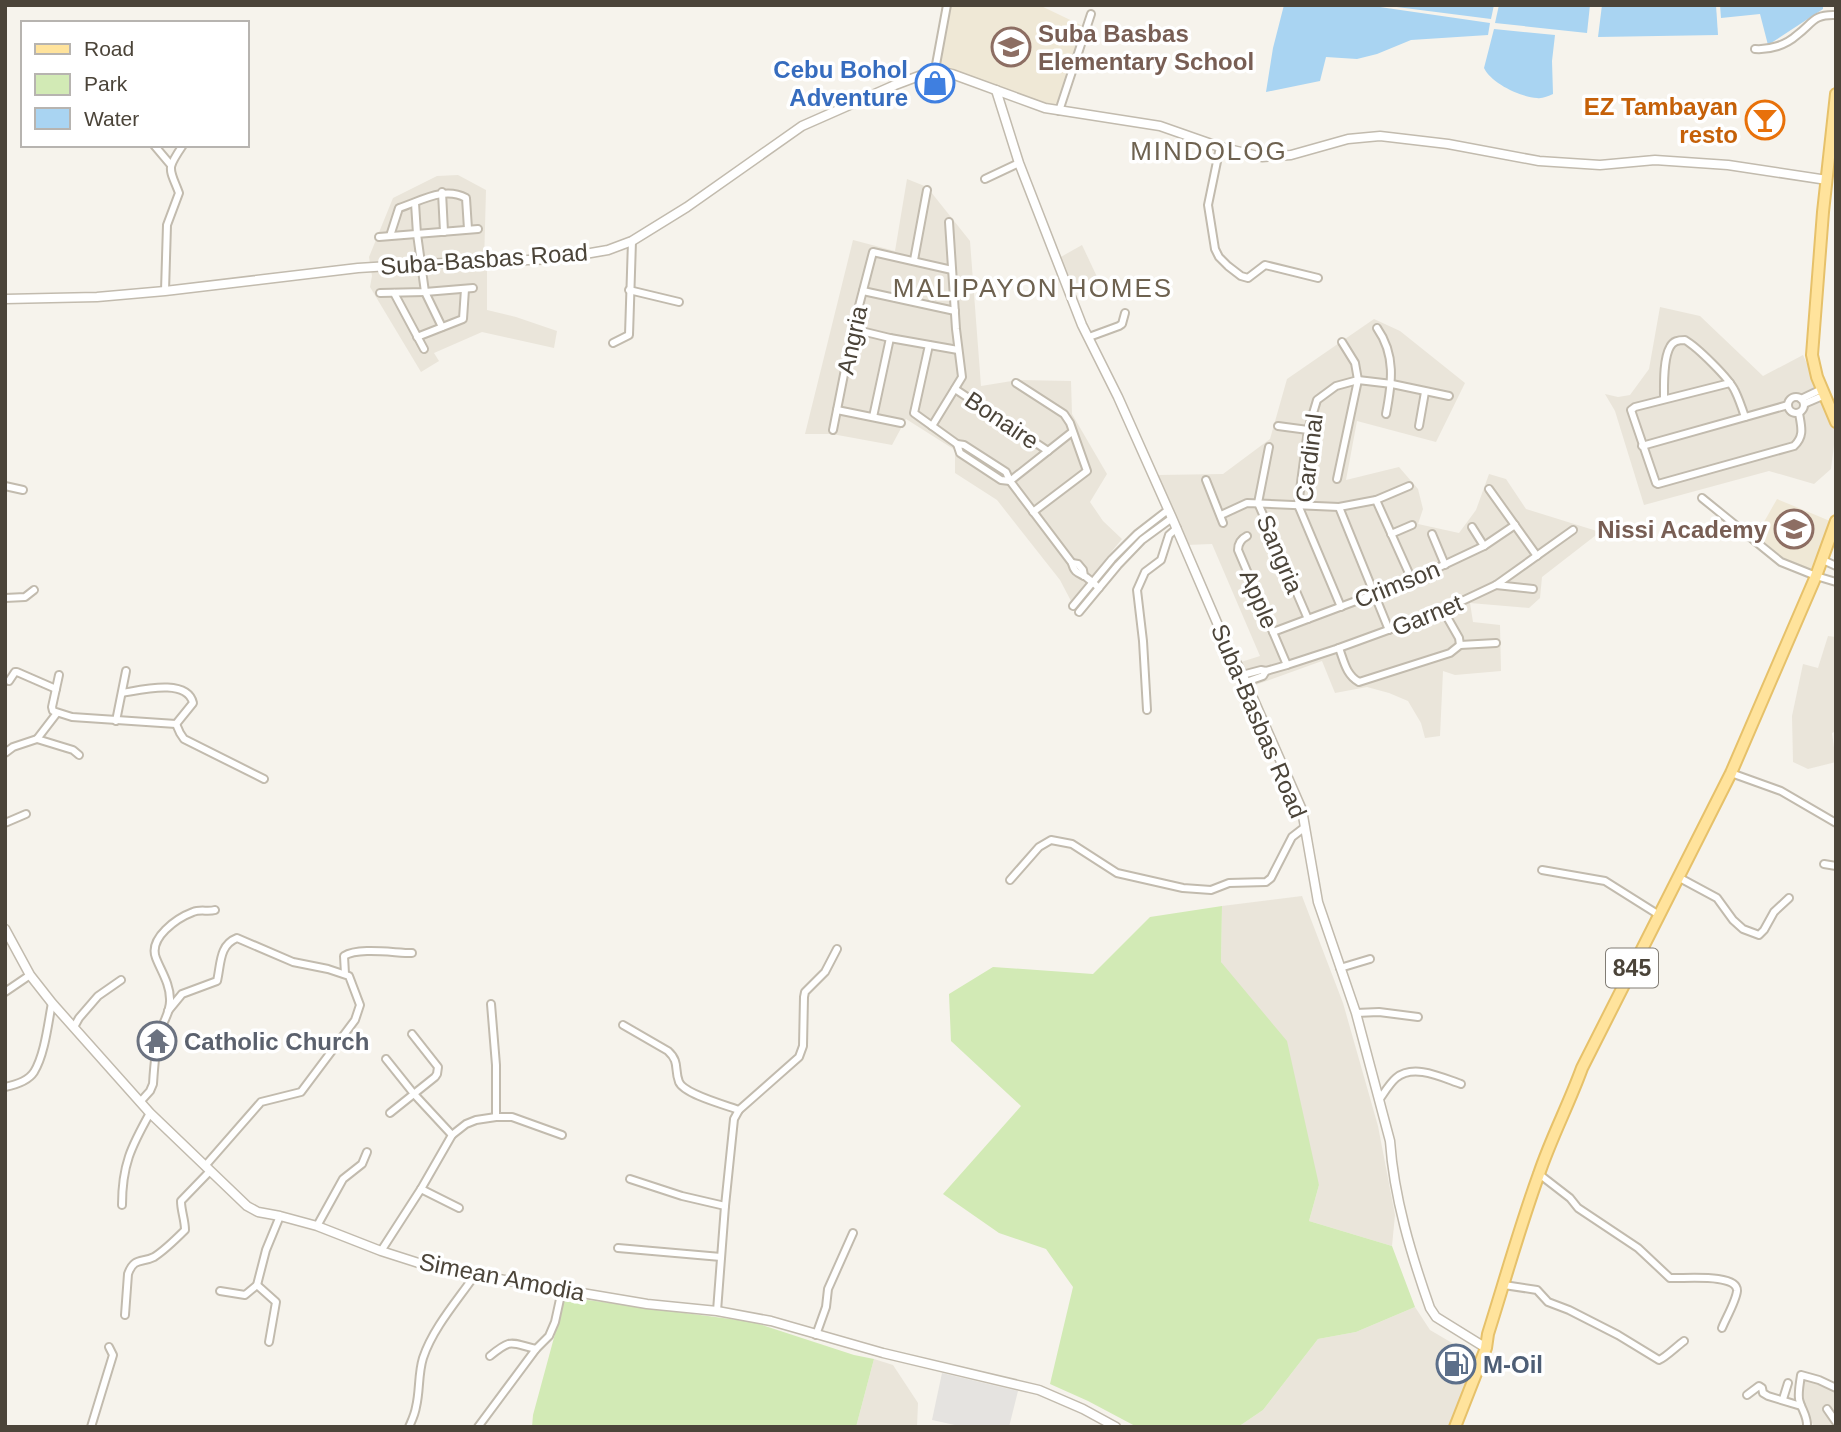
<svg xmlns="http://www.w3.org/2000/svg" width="1841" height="1432" viewBox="0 0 1841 1432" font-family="Arial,sans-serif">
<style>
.residential{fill:#eae5da}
.education{fill:#efe8d6}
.green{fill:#d2eab5}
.parking{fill:#e5e3e0}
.water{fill:#a9d4f2}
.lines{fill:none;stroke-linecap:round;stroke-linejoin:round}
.minor-casing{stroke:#c2bbae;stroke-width:10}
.tertiary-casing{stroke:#c2bbae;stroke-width:11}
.primary-casing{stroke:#e6c16a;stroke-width:14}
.minor{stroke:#fff;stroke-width:6}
.tertiary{stroke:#fff;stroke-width:8}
.primary{stroke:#ffe39c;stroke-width:10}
.labels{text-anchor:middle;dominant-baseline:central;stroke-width:7;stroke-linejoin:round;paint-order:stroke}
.shield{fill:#fff;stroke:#817c74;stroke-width:2}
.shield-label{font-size:23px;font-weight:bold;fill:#4b4439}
.education-label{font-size:24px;font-weight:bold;fill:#785e54;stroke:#fff;text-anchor:start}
.shop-label{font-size:24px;font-weight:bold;fill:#366cbe;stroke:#fff;text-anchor:end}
.food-label{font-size:24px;font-weight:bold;fill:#c56008;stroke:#fff;text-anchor:end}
.street-label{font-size:24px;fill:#4b4439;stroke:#fff}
.worship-label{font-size:24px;font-weight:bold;fill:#5b616d;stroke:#fff;text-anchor:start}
.service-label{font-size:24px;font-weight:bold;fill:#4e5e75;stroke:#fff;text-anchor:start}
.neighbourhood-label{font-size:26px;letter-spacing:2px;fill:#6e6250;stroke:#fff}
</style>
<rect width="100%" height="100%" fill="#f6f3ec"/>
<g class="residential">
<polygon points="458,175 486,190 484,264 487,265 487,310 516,317 557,331 554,348 482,332 434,353 439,361 421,372 370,287 372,276 369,257 393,198 437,176"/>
<polygon points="907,179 927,187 970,241 981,386 1018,380 1071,381 1072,414 1107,474 1090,502 1103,521 1122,539 1071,601 1060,580 997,500 955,473 955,450 906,419 892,445 832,434 805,434 853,240 895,251"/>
<polygon points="1082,245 1099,281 1075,293 1059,258"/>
<polygon points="1660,307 1700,316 1763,376 1803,355 1836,429 1831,469 1814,484 1769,471 1644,505 1615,411 1605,394 1618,397 1630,395 1649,369"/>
<polygon points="1374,319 1400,331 1465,383 1436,442 1357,421 1346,480 1399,467 1418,489 1423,509 1418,524 1459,533 1476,510 1489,474 1506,479 1526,509 1600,532 1542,577 1540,598 1529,608 1470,603 1473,622 1500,625 1501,671 1455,675 1443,671 1440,736 1425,738 1421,723 1408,701 1389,693 1367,687 1335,693 1322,661 1250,687 1238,663 1260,656 1212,544 1186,545 1158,475 1223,474 1270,439 1287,379"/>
<polygon points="1828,636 1836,637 1836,731 1832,733 1836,762 1808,769 1793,762 1792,716 1803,664 1818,668"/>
<polygon points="1302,896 1343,1003 1378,1126 1395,1215 1392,1246 1309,1221 1319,1185 1221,962 1222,906"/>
<polygon points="1415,1307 1430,1330 1476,1357 1450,1427 1238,1427 1263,1410 1318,1339 1356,1332"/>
<polygon points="874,1359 893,1365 918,1403 917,1427 856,1427"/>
<polygon points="1804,1379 1817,1382 1836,1390 1836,1427 1814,1427 1802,1400 1800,1391"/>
</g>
<g class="education">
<polygon points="952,5 1039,5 1085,27 1058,108 938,66"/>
<polygon points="1777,499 1830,521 1810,572 1779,559 1756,536"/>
</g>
<g class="green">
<polygon points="1222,906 1221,962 1287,1041 1319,1185 1309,1221 1392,1246 1415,1307 1356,1332 1318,1339 1263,1410 1238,1427 1137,1427 1088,1401 1050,1384 1073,1287 1046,1249 999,1233 943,1194 1021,1106 951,1041 949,994 993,967 1093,974 1150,917"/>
<polygon points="565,1297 753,1322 854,1355 874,1359 856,1427 532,1427 533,1415"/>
</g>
<polygon class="parking" points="942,1373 1018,1391 1009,1427 964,1427 932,1420"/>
<g class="water">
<polygon points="1284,5 1366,5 1490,23 1488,35 1411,40 1377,54 1357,59 1326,57 1320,81 1266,92 1273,48"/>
<polygon points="1381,5 1494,5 1491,19"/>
<polygon points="1499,5 1590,5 1587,33 1495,23"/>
<polygon points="1602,5 1716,5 1718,35 1598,37"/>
<polygon points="1720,5 1823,5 1823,9 1768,45 1760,14 1721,18"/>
<path d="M 1494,29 L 1555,35 L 1552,61 L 1553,94 C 1548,96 1542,99 1537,98 C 1520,97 1491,83 1484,68 Z"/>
</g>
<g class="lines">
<defs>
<g id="minor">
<path d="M 1755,49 C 1770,50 1786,45 1797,35 C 1813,23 1813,14 1836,15"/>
<polyline points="935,70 947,5"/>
<polyline points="1059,111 1091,14"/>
<polyline points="154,145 170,164"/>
<polyline points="1220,147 1208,205 1215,249 1219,257 1228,266 1241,276 1248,278 1265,265 1318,278"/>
<polyline points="985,179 1019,163"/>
<polyline points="442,192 444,232"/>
<polyline points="415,203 417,234 425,292 442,327"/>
<path d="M 390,236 L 399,208 C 421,201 444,186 466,198 L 468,229"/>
<polyline points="379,237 478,229"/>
<polyline points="914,260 927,190"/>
<polyline points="629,290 679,302"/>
<path d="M 165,291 L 167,225 L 179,193 C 169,167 166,170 183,145"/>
<polyline points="863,291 955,311"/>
<polyline points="380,293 425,292 473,288"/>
<polyline points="394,293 424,349"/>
<path d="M 1377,328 C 1396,355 1392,383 1386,414"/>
<polyline points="853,329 890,338 958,350"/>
<polyline points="417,337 463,319 465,289"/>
<polyline points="1089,337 1119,326 1122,324 1125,313"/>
<polyline points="613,343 629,335 632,241"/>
<path d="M 929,345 L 914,413 L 957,444 L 964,445 L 1006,472 L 1010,481 L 1072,563 C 1074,573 1079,573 1086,577 C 1090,580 1095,584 1099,588"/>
<polyline points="1016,383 1064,414 1070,423 1087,471 1033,512"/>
<path d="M 1730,383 L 1635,407 L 1631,410 L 1656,483 L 1658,484 L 1794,446 C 1805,436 1801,426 1799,413"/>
<polyline points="955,389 1048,451"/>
<circle cx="1796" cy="405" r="8"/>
<path d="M 1664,399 C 1664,385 1663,359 1670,347 C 1673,341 1678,340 1685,340 C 1697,347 1729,378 1735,391 C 1739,399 1742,408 1745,417"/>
<polyline points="1801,399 1822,389"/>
<polyline points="1804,404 1825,395"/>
<polyline points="837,410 901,423"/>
<polyline points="873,417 890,338"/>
<polyline points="932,426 962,377 956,329 949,222"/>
<polyline points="1278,426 1308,430"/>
<polyline points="1419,426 1425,392"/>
<polyline points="833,430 853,329 873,252 952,270"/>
<polyline points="957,444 960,453 1001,480 1010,481"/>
<polyline points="1642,446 1788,405"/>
<polyline points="1269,447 1258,503 1308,619"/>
<polyline points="1337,479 1358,380 1355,363 1342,342"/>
<polyline points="1206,480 1223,523"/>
<polyline points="1010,481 1072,432"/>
<polyline points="5,486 23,490"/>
<polyline points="1489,489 1537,556"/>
<polyline points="1702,498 1781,562 1816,576 1836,582"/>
<polyline points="1376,500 1412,580"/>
<polyline points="1339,507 1389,630"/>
<polyline points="1221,515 1247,503 1339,507 1376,500 1409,486"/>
<polyline points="1472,527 1484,546"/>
<polyline points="1391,534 1412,525"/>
<polyline points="1432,534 1445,565"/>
<path d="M 1247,536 C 1241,539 1238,543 1238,550 L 1287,665"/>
<polyline points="1823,560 1836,566"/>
<polyline points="1072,563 1078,564 1083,570 1084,576"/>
<polyline points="1496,585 1533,589"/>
<polyline points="5,598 25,597 34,590"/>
<polyline points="1073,606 1112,559 1137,534 1168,510"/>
<polyline points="1341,607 1298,505 1308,430 1317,400 1336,386 1358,380 1392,384 1449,396"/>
<polyline points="1443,610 1459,638 1460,645"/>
<polyline points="1079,612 1118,565 1142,540 1172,518"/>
<polyline points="1273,632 1412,580 1484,546 1515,525"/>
<path d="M 1339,648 C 1344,661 1346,675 1359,682 L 1450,653 L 1460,645 L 1496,643"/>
<polyline points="59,675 52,707 53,711 72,717 176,724"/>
<polyline points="1242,675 1261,670 1266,671 1287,665 1336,649 1443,610 1496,585 1573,530"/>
<polyline points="9,681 15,672 17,672 56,689"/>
<polyline points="1246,682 1263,676 1266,671"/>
<path d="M 122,693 C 141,690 187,678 193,703 L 176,724"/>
<polyline points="1147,710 1143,641 1137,590 1145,572 1161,560 1169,535 1177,528"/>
<polyline points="116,721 126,671"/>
<polyline points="176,724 180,733 184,739 264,779"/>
<polyline points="37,739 73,750 79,755"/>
<polyline points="5,753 13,747 37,739 57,713"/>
<polyline points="1731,773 1781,791 1836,823"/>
<polyline points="5,823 26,814"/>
<polyline points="1824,864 1836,866"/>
<polyline points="1542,870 1605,881 1659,915"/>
<polyline points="1678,877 1717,898 1733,920 1743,929 1759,935 1764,930 1774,912 1789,898"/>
<polyline points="1010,880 1039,847 1051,840 1072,844 1117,873 1183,888 1211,890 1229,883 1266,882 1271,878 1292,837 1305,827"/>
<polyline points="1340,968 1370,959"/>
<path d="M 345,974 L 344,956 C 359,947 394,953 412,953"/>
<polyline points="5,992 30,975"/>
<polyline points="491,1004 496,1065 496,1117"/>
<path d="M 168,1011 L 182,994 L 217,981 C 221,964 219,945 237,938 L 293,962 L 328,969 L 349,976 L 360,1005 L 355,1020 L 301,1092 L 261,1102 L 205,1166"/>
<polyline points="1356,1013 1379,1012 1418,1017"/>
<path d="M 623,1025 L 668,1051 C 680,1062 674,1069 679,1082 C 684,1094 725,1105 739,1110"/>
<polyline points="74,1027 79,1018 98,996 121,980"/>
<polyline points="386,1059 414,1094 452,1135"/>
<path d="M 5,1087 C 15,1085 28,1081 34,1072 C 45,1054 48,1023 52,1003"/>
<path d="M 1379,1100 C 1384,1093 1390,1083 1396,1078 C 1414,1063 1443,1078 1461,1084"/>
<path d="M 140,1102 L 150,1091 L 153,1084 C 154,1068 155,1051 159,1035 C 162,1023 171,1012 170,999 C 170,984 161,971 156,958 C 148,938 177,918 193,912 C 200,909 208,912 215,910"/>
<polyline points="390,1113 435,1077 437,1074 438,1067 412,1034"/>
<path d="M 1539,1174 L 1570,1198 L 1578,1208 L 1638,1248 L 1670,1278 C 1683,1279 1738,1273 1737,1291 C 1736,1301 1726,1318 1722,1328"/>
<polyline points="630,1179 682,1196 725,1206"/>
<polyline points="421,1189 459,1208"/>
<path d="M 122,1205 C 122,1165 131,1147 150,1113"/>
<polyline points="317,1226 343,1179 362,1164 367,1152"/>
<polyline points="618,1248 721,1257"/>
<polyline points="381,1251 421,1189 452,1135 466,1124 476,1120 496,1117 512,1117 562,1135"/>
<polyline points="257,1285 276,1302 269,1342"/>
<path d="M 1504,1285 L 1537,1290 L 1548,1302 L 1569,1310 L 1618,1335 L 1659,1360 C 1665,1358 1677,1346 1684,1341"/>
<polyline points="220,1291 245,1295 257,1285 266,1250 280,1216"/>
<polyline points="717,1311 725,1206 734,1119 739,1110 799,1057 803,1046 804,997 805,992 825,972 837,949"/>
<path d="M 125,1315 L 128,1274 C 134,1257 142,1263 154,1257 C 165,1250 176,1239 185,1230 C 185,1220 181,1211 181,1201 L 210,1171"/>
<polyline points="816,1335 826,1307 828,1289 853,1233"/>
<path d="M 490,1356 C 512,1338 510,1343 536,1349"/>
<polyline points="1747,1395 1759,1386 1762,1388 1763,1393 1768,1396 1801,1406"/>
<polyline points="1783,1399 1788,1383"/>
<polyline points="1827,1409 1836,1422"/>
<polyline points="91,1427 113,1355 109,1347"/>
<path d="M 409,1427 C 412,1420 415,1414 416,1407 C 420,1391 418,1374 423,1358 C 433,1328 457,1301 475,1275"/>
<polyline points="478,1427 536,1349 549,1336 555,1322 562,1290"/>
<path d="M 1807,1427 C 1808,1416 1801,1409 1799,1399 C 1798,1391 1800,1383 1801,1375 L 1819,1380 L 1836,1388"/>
</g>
<g id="tertiary">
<path d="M 996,90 L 1019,163 L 1082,325 L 1118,397 L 1172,518 L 1221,632 L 1246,682 L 1302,810 L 1318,902 L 1356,1013 L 1390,1141 C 1394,1198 1411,1254 1430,1308 L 1436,1317 L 1486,1348"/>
<polyline points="5,299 97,297 165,291 358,268 421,264 556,259 608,250 632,241 687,207 802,126 895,85 935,70 952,74 1045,108 1160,126 1220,147 1262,157 1291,155 1348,139 1380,136 1448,144 1539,161 1600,165 1655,160 1728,165 1827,180"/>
<polyline points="5,929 30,975 52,1003 150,1113 247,1206 258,1212 280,1216 317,1226 381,1251 428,1266 475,1275 647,1304 717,1311 771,1321 883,1353 1039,1390 1083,1409 1116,1427"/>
</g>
<g id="primary">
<polyline points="1836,94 1823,212 1812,355 1817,377 1836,422"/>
<path d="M 1455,1427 L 1486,1348 L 1488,1334 C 1505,1280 1520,1226 1539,1174 C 1551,1138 1569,1104 1582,1068 L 1731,773 L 1816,576 L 1836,521"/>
</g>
</defs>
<use href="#minor" class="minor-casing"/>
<use href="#tertiary" class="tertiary-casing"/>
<use href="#primary" class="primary-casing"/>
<use href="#minor" class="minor"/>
<use href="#tertiary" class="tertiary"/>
<use href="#primary" class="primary"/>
</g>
<defs>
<symbol id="school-ring" viewBox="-11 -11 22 22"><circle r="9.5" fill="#fff" stroke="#8d6e63" stroke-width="1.5"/><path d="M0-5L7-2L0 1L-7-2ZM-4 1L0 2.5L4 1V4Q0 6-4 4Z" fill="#8d6e63"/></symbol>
<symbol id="shop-ring" viewBox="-11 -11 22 22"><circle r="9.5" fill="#fff" stroke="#3f7fe0" stroke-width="1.5"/><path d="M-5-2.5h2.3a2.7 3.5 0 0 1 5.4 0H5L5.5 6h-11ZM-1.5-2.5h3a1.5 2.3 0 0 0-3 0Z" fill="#3f7fe0"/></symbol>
<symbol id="bar-ring" viewBox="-11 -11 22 22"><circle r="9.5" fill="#fff" stroke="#e8710a" stroke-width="1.5"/><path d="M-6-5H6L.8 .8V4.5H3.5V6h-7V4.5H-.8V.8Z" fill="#e8710a"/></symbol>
<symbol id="temple-ring" viewBox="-11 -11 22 22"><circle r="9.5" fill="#fff" stroke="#6b7280" stroke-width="1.5"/><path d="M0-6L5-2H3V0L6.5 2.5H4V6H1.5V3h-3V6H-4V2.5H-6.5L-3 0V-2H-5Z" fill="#6b7280"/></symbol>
<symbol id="fuel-ring" viewBox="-11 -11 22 22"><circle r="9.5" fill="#fff" stroke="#5c6f8a" stroke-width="1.5"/><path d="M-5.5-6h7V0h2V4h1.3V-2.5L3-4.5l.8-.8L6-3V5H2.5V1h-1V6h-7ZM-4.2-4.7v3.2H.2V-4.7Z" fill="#5c6f8a"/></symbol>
</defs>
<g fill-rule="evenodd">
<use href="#school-ring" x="989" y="25" width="44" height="44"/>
<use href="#shop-ring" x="913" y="61" width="44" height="44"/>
<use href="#bar-ring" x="1743" y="98" width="44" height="44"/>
<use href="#school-ring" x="1772" y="507" width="44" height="44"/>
<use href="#temple-ring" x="135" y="1019" width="44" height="44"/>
<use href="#fuel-ring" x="1434" y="1342" width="44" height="44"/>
</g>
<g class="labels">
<rect class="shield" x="1606" y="948.5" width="52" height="39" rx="5"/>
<g class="shield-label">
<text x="1632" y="968">845</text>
</g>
<g class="education-label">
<text x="1038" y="33">Suba Basbas<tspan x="1038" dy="28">Elementary School</tspan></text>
<text x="1767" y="529" text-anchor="end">Nissi Academy</text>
</g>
<g class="shop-label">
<text x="908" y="69">Cebu Bohol<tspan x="908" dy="28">Adventure</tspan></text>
</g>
<g class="food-label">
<text x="1738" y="106">EZ Tambayan<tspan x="1738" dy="28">resto</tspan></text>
</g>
<g class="street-label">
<text transform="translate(484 259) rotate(-4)">Suba-Basbas Road</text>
<text transform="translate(852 340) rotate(-78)">Angria</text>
<text transform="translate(1002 420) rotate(34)">Bonaire</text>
<text transform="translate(1309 458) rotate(-83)">Cardinal</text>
<text transform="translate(1280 554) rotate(67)">Sangria</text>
<text transform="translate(1397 584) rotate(-22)">Crimson</text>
<text transform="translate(1259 599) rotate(67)">Apple</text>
<text transform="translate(1427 615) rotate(-22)">Garnet</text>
<text transform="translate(1259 721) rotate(67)">Suba-Basbas Road</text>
<text transform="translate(502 1277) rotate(11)">Simean Amodia</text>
</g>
<g class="worship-label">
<text x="184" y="1041">Catholic Church</text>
</g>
<g class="service-label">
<text x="1483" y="1364">M-Oil</text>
</g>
<g class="neighbourhood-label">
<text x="1209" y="151">MINDOLOG</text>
<text x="1033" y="288">MALIPAYON HOMES</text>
</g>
</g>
<rect width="1841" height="1432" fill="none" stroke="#4b4439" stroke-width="14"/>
<rect x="21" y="21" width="228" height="126" fill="#ffffff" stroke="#b7b4b0" stroke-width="2"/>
<rect x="35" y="44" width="35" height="10" fill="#ffe39c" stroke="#b7b4b0" stroke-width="2"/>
<text x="84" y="56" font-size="21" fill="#4b4439">Road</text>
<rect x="35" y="74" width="35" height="21" fill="#d2eab5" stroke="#b7b4b0" stroke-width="2"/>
<text x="84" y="91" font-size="21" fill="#4b4439">Park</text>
<rect x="35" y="108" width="35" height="21" fill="#a9d4f2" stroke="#b7b4b0" stroke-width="2"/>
<text x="84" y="126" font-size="21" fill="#4b4439">Water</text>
</svg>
